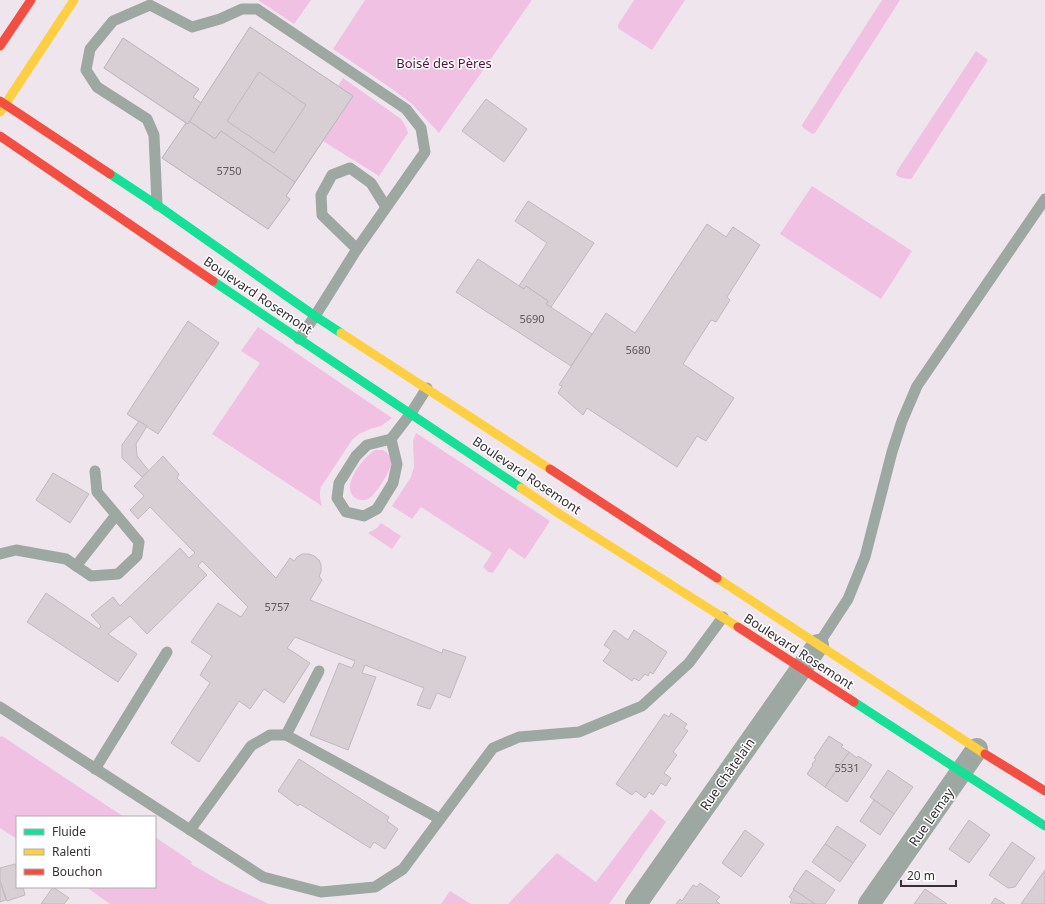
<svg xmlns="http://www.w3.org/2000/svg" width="1045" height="904" viewBox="0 0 1045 904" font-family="'Noto Sans',sans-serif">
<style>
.green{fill:#f1c1e3}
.building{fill:#d7cfd4;stroke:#c1b9be;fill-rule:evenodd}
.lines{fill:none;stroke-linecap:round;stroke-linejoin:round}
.lane{stroke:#9ea8a2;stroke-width:11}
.street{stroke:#9ea8a2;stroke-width:22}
.fast{stroke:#16e098;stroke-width:9}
.slow{stroke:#ffcf43;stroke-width:9}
.jam{stroke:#f24e42;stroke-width:9}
.labels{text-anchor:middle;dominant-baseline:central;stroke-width:3;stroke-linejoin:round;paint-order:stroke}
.number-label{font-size:11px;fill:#5f585d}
.park-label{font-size:13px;fill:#560e46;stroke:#fff}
.street-label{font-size:13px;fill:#363034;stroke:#fff}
</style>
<rect width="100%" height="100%" fill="#efe5ec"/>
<g class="green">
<polygon points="258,0 311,0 294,24"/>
<polygon points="365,0 532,0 439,133 411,103 385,84 333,49"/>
<polygon points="634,0 685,0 652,50 619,29 618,27 618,25"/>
<polygon points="882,0 900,0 815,133 812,134 802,127 802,125"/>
<path d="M 976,51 L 988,60 L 912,178 L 911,179 C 906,179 900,178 896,175 L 897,171 Z"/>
<polygon points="343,78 401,119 406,127 408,133 379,176 323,141 353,96 338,86"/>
<polygon points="812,186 912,251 881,299 780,234"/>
<path d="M 258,327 L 392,418 L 381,426 L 370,429 L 359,434 L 352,440 L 321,487 C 319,494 320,499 322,506 L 212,434 L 260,363 L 241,351 Z"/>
<polygon points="416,433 550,521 525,559 509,548 493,573 488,572 483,567 492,553 421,507 412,519 392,506 411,477 414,467 413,441"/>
<path d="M 375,450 L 383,450 C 386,452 390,455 391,459 C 394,467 378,490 372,496 C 370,498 367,500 364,500 C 360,500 355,499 353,496 C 342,483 364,457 375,450 Z"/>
<polygon points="381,523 401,536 392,549 368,533 377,528"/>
<polygon points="2,736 124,817 17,817 17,839 0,828 0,737"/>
<polygon points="651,809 666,822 609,904 508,904 557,853 596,882"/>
<polygon points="155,837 192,862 191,864 222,882 269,904 110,904 86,887 155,887"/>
<polygon points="450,891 471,904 441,904"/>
</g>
<g class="building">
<polygon points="250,27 353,96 286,196 290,199 268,229 162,158 186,123 104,68 123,38 199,89 193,97 201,103"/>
<path d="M 250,27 L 353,96 L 295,182 L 221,131 L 215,139 L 189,121 ZM 259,72 L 306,105 L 274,153 L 227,121 Z"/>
<polygon points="123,38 199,89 193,97 201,103 188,124 104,68"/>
<polygon points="486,99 527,129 504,162 462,131"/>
<polygon points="189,121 215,139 221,131 295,182 286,196 290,199 268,229 162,158 186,123 188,124"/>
<polygon points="528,201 594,243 551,307 546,304 548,301 526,286 524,289 519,286 547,243 515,221"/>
<polygon points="707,224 726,237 733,227 760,245 727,297 730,300 716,322 711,320 683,364 734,398 706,441 697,436 677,467 587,408 583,415 558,393 562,386 559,385 606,313 635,333"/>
<polygon points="478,259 524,289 526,286 548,301 546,304 592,334 571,366 456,292"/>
<polygon points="188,321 219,343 158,434 127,414"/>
<polygon points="139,421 147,426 136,444 137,456 149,471 142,477 122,458 122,445"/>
<polygon points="163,456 179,474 177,478 276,578 290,558 294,561 297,557 302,554 309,554 314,556 319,560 321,565 321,572 319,576 322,580 310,600 442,653 443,649 466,657 450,698 437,693 430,709 417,705 424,688 365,665 362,673 376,677 348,750 310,735 339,663 352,668 355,661 295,637 287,648 310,663 284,703 264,689 250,709 239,701 199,762 171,743 210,683 200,675 212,656 191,642 218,603 241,617 248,607 202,561 198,566 207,575 147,634 130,616 108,634 137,654 118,682 27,622 46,593 99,629 101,626 91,615 113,597 120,606 180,548 189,558 195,553 150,507 138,519 130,510 144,496 134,486"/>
<polygon points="53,473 89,494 70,523 36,500"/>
<polygon points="614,630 628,640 634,630 667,652 653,674 650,672 648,676 645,674 639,681 634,678 632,681 603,661 611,650 604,645"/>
<polygon points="671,713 687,724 684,728 688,731 673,752 677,755 664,773 671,778 666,786 661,783 653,795 649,792 645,798 636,791 632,795 616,784 664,714 669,717"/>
<polygon points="829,736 843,745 841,747 849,752 825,787 807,774 813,765 812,764 816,759 814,758"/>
<polygon points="849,752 857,758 858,756 872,765 847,802 825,787"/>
<polygon points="299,759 389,817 387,821 398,829 385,849 374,842 370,848 300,804 298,806 278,791"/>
<polygon points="888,770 913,787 894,814 870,797"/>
<polygon points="874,800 894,814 880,835 860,821"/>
<polygon points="969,820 990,835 969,863 949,849"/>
<polygon points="837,826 866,845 853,863 825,844"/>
<polygon points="745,830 764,844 741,877 722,863"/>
<polygon points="1012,842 1035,858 1015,887 1008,888 989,875"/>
<polygon points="825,844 853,863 840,882 812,862"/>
<polygon points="15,864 17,869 17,887 23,887 25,895 7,901 0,881 0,868"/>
<polygon points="806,870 835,890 825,904 815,904 793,889"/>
<polygon points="1045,870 1045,904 1021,904"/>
<polygon points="0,881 6,900 0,902"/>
<polygon points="700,883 720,897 716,901 720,904 676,904 680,899 682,901 693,885 697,887"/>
<polygon points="53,887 69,898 64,904 41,904"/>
<polygon points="925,889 947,904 914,904"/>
<polygon points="794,890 815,904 790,903 792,899 789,897"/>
<polygon points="995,898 1005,904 991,904"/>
</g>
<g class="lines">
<g class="lane">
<polyline points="157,205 154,135 147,119 97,87 86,70 90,49 113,21 150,5 192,27 220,19 242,9 257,9 406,109 421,128 425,152 357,249 315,316 299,339"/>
<polyline points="357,249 322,215 321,195 332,175 350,168 371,183 386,207"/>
<polyline points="391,439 397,464 393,483 377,509 364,516 346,512 337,498 339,483 356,456 367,445 391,439 411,413 427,388"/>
<polyline points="0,554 16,550 66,559 91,576 118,574 137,556 139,542 97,492 95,471"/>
<polyline points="76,566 116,515"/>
<polyline points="818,645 848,599 865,557 892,452 902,421 917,386 1045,199"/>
<polyline points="0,707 263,877 321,892 375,887 403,869 493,748 519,737 579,732 642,706 689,663 723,617"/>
<polyline points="286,735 319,671"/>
<polyline points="95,769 167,652"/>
<polyline points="190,830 251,746 270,735 286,735 440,819"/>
</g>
<g class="street">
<polyline points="636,904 818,645"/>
<polyline points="869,904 977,749"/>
</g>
<g class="fast">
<polyline points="110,174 157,205 315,316 341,333"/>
<polyline points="213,281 521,488"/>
<polyline points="854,702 1045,826"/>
</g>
<g class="slow">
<polyline points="0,112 74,0"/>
<polyline points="341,333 550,469"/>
<polyline points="521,488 561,515 738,627"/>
<polyline points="717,578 985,754"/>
</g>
<g class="jam">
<polyline points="0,46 31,0"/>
<polyline points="0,101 110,174"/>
<polyline points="0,136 213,281"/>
<polyline points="550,469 717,578"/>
<polyline points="738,627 854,702"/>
<polyline points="985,754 1045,791"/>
</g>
</g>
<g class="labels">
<g class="number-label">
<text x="229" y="170">5750</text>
<text x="532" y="318">5690</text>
<text x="638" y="349">5680</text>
<text x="277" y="606">5757</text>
<text x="847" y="767">5531</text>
</g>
<g class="park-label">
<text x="444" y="63">Boisé des Pères</text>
</g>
<g class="street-label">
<text transform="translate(258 295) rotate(34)">Boulevard Rosemont</text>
<text transform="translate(527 475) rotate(34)">Boulevard Rosemont</text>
<text transform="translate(799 651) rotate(33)">Boulevard Rosemont</text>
<text transform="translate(727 774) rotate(-55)">Rue Châtelain</text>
<text transform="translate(931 817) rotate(-55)">Rue Lemay</text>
</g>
</g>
<rect x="16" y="816" width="140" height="72" fill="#ffffff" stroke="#afacae"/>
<rect x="24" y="829" width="20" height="6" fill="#16e098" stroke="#afacae"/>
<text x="52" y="836" font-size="12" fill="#363034">Fluide</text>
<rect x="24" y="849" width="20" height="6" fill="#ffcf43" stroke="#afacae"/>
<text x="52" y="856" font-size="12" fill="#363034">Ralenti</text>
<rect x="24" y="869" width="20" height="6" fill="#f24e42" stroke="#afacae"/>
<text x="52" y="876" font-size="12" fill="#363034">Bouchon</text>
<path d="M901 880v6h55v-6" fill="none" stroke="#363034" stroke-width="2"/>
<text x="907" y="880" font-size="12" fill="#363034" stroke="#ffffff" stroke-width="3" paint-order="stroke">20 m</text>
</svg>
